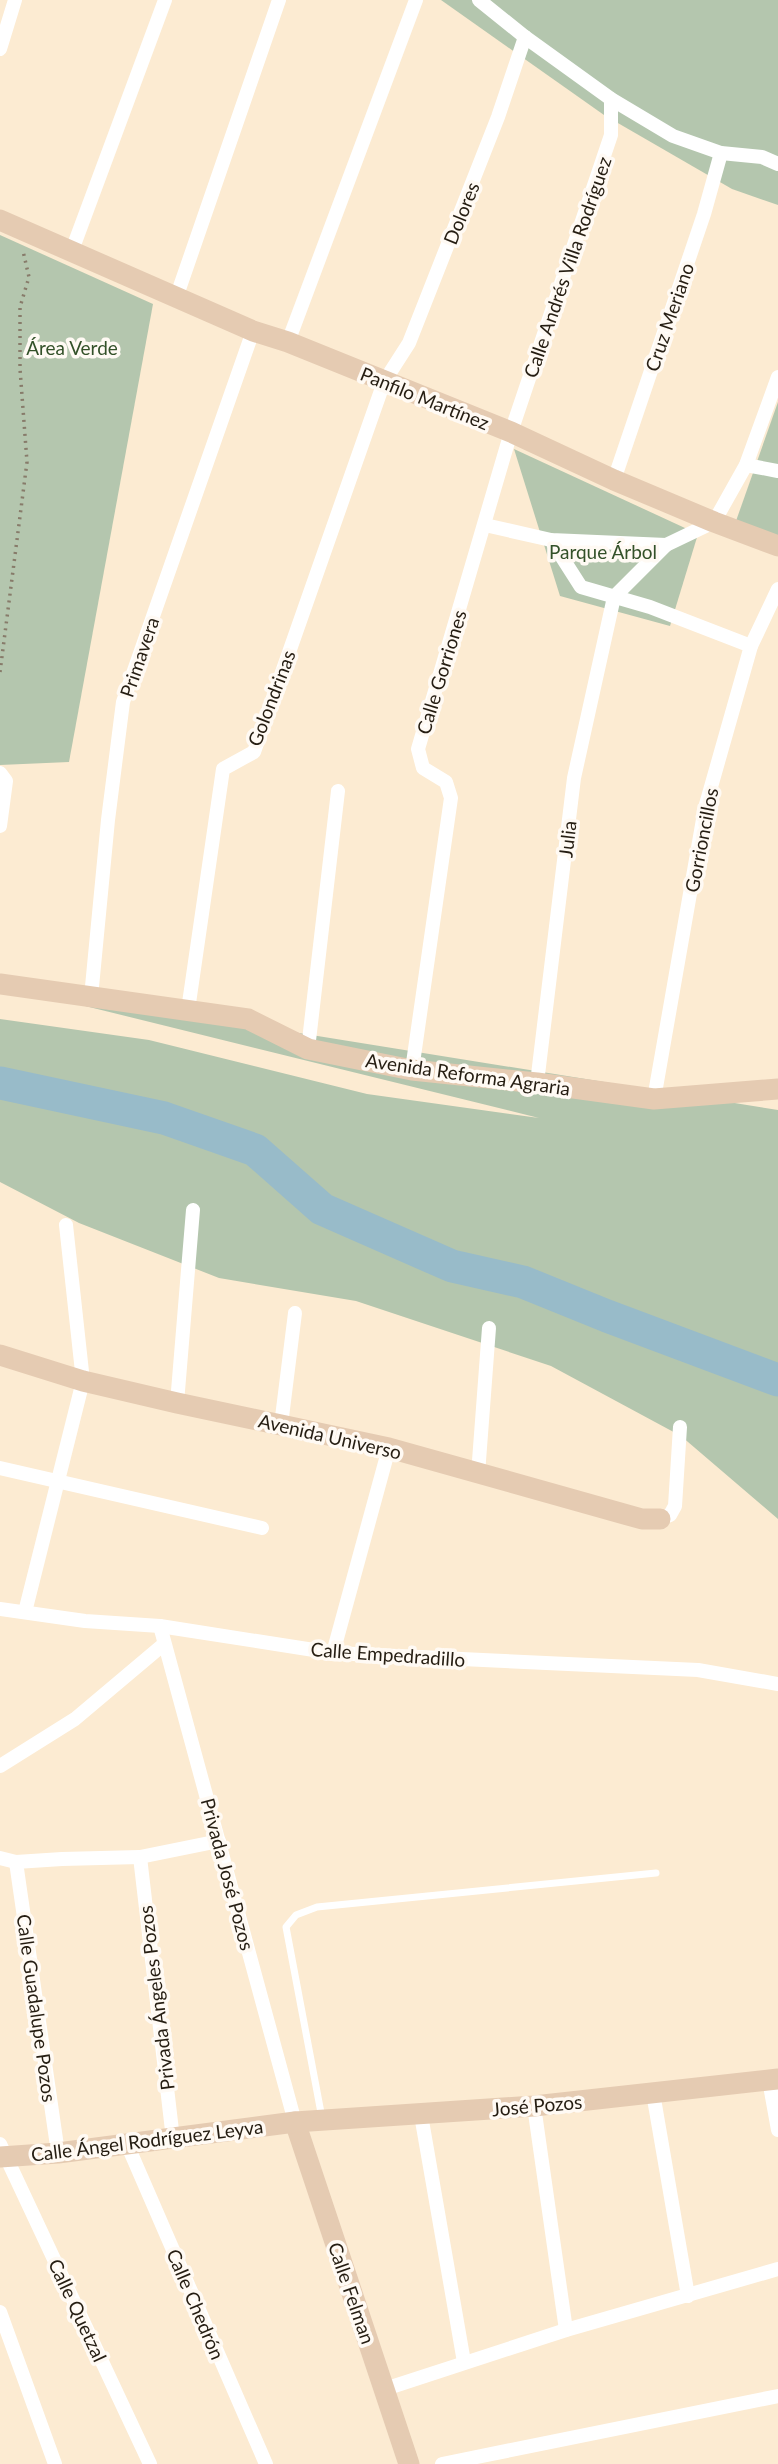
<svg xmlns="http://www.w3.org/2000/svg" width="778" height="2464" viewBox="0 0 778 2464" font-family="Lato,sans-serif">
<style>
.green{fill:#b4c6ae}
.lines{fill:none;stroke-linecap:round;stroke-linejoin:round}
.river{stroke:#98bbc9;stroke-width:33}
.path{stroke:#877b6a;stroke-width:3.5;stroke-dasharray:2 5;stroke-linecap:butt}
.lane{stroke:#fff;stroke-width:7}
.street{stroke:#fff;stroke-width:14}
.secondary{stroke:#e5cbb2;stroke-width:21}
.labels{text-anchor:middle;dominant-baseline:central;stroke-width:7;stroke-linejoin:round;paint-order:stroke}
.street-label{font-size:19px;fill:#251d12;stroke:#fffaf4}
.park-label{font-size:19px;fill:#335129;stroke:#fffaf4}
</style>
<rect width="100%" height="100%" fill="#fcebd2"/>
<g class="green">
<polygon points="441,0 778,0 778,205 732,189 604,115"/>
<polygon points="0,235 153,304 69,762 0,765"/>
<polygon points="778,402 778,539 736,521"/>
<polygon points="514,449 698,534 670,626 560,596"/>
<polygon points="0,985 778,1110 778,1519 681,1436 551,1366 356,1301 219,1278 79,1223 0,1182 0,1019 149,1040 367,1094 539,1118"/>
</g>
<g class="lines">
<polyline class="river" points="0,1083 164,1118 255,1150 322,1209 452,1266 523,1282 607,1316 778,1380"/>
<polyline class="path" points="0,672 27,462 20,369 20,307 29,277 23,251"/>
<polyline class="lane" points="322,2118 286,1927 296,1915 317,1907 656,1873"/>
<g class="street">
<polyline points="479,0 525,37 611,99 673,136 721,153 762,157 778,164"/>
<polyline points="0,49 15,0"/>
<polyline points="71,253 165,0"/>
<polyline points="176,298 279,0"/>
<polyline points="288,342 416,0"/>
<polyline points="746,465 778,471"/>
<polyline points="614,480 704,214 721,153"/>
<polyline points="485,525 551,540 666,545"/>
<polyline points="551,540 581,587 650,607 751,646"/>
<polyline points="0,773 6,781 0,826"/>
<polyline points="91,997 108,820 123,702 253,331"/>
<polyline points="188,1010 223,769 254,752 384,382 409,343 498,117 525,37"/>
<polyline points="308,1049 338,791"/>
<polyline points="412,1070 451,798 446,782 423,768 418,749 511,432 611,135 611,99"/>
<polyline points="537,1083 574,778 614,597 666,545 714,522 746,465 778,377"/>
<polyline points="654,1099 705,808 751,646 778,589"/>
<polyline points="177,1403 193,1210"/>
<polyline points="281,1425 295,1313"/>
<polyline points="0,1468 262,1528"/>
<polyline points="478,1474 489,1328"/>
<polyline points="660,1519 670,1515 675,1506 680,1427"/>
<polyline points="0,1609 85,1621 160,1626 333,1653 698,1670 778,1684"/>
<polyline points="25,1612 83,1381 66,1225"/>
<polyline points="160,1626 295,2122"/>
<polyline points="333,1653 389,1448"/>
<polyline points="0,1766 75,1719 164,1644"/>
<polyline points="140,1857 173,2139"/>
<polyline points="0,1858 16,1862 62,1859 140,1857 219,1841"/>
<polyline points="16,1862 58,2153"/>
<polyline points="769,2080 778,2130"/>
<polyline points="653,2093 688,2296"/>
<polyline points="534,2106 566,2330"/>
<polyline points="421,2115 464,2362"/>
<polyline points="0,2144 150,2464"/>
<polyline points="127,2144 266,2464"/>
<polyline points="0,2312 55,2464"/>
<polyline points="385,2389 566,2330 778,2269"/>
<polyline points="442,2464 778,2396"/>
</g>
<g class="secondary">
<polyline points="0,220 253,331 288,342 511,432 614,480 714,522 778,546"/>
<polyline points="0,984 248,1019 308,1049 412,1070 537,1083 654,1099 778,1089"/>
<polyline points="0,1355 83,1381 177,1403 389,1448 642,1519 660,1519"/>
<polyline points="295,2122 409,2464"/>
<polyline points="0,2157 58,2153 295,2122 534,2106 778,2079"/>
</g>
</g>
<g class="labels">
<g class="street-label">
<text transform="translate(461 213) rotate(-68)">Dolores</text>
<text transform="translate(567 267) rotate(-71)">Calle Andrés Villa Rodríguez</text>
<text transform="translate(669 317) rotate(-71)">Cruz Meriano</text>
<text transform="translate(425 398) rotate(22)">Panfilo Martínez</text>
<text transform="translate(139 657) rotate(-71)">Primavera</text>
<text transform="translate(441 672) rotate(-73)">Calle Gorriones</text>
<text transform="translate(271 698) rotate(-69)">Golondrinas</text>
<text transform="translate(567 839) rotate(-83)">Julia</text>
<text transform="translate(701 840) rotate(-79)">Gorrioncillos</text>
<text transform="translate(468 1074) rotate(8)">Avenida Reforma Agraria</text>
<text transform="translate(330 1436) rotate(13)">Avenida Universo</text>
<text transform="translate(388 1654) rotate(4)">Calle Empedradillo</text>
<text transform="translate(228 1874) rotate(75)">Privada José Pozos</text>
<text transform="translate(156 1998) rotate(-97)">Privada Ángeles Pozos</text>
<text transform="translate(37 2008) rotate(82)">Calle Guadalupe Pozos</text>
<text transform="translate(537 2105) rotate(-5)">José Pozos</text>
<text transform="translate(147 2140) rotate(-7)">Calle Ángel Rodríguez Leyva</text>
<text transform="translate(352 2293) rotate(71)">Calle Felman</text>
<text transform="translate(196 2304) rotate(67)">Calle Chedrón</text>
<text transform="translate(78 2310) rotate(65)">Calle Quetzal</text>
</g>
<g class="park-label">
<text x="72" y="347">Área Verde</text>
<text x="603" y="551">Parque Árbol</text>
</g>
</g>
</svg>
